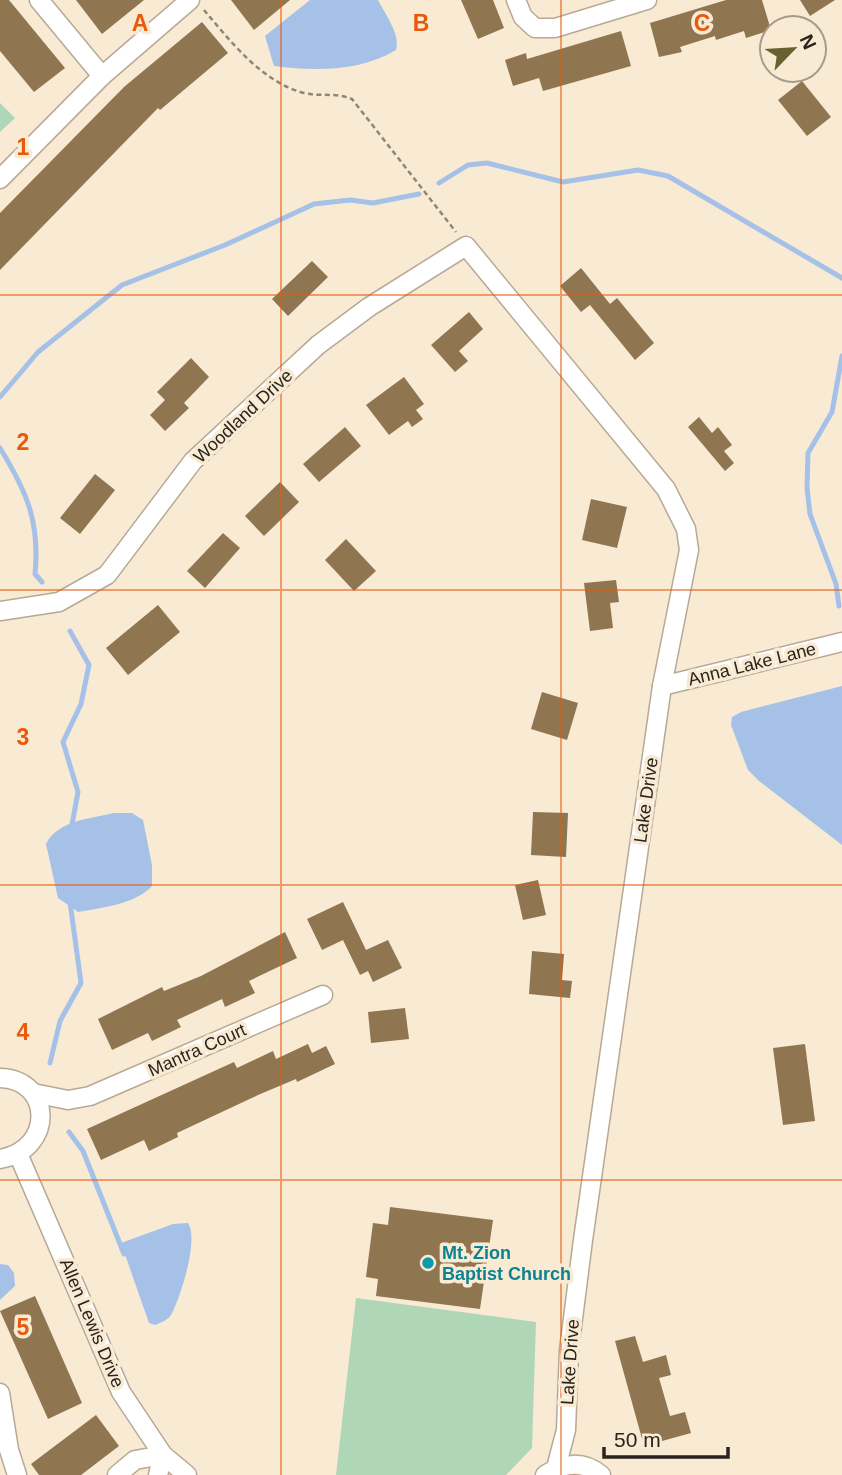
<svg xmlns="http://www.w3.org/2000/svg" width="842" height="1475" viewBox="0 0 842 1475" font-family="Arial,sans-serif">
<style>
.green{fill:#afd6b7}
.water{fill:#a5c1e7}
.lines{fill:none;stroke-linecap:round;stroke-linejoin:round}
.stream{stroke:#a5c1e7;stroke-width:5}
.building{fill:#8f7550}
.minor-casing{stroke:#b7a995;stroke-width:21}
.path{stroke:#908576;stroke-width:2.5;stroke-dasharray:5 3.5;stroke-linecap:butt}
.minor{stroke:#fff;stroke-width:18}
.grid{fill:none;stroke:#e8590c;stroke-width:2;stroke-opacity:0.55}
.culture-dot{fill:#0f9aa8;stroke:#f9ead4;stroke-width:2.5}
.labels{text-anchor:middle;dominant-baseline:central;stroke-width:7;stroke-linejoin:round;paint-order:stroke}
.street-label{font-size:18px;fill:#2a241c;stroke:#f9ead4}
.culture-label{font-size:18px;font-weight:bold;fill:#0d838f;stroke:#f9ead4;text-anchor:start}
.grid-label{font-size:23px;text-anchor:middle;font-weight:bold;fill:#e8590c;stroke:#f9ead4;stroke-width:7;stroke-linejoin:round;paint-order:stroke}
</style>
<rect width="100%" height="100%" fill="#f9ead4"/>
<g class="green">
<polygon points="0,103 15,118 0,132"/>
<polygon points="356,1298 536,1322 532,1448 506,1475 336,1475"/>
</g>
<g class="water">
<path d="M 310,0 L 378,0 C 385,14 401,35 396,50 C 359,72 316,71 274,66 L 265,36 Z"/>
<polygon points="842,686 842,845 759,781 748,770 731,725 732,717 741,712"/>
<path d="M 114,813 L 132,813 L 143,820 L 152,865 L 152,886 C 136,904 101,908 78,912 L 58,898 L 46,844 C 58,820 90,819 114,813 Z"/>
<path d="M 188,1223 C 199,1238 181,1296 172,1313 C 169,1320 162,1322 155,1325 L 149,1323 L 121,1243 L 173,1224 Z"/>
<polygon points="0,1264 8,1265 14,1273 15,1286 0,1300"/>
</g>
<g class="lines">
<g class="stream">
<polyline points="439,183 468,165 487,163 563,182 638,170 668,176 842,278"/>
<polyline points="0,397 38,352 122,285 225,245 314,204 350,200 373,203 419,194"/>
<path d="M 0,448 C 27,492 40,522 35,574 L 42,582"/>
<polyline points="839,606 836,584 810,514 807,488 808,453 832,412 842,356"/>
<polyline points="70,631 89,665 81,704 63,742 78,792 71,830"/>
<polyline points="50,1063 60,1021 81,983 70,902"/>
<polyline points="69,1132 83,1151 124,1254"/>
</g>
</g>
<g class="building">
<polygon points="0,0 9,0 65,68 34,92 0,51"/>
<polygon points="76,0 144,0 102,34"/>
<polygon points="231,0 290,0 254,30"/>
<polygon points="461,0 493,0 504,28 478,39"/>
<polygon points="726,0 762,0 771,30 746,38 744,31 716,40 715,36 680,47 682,52 659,57 650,23"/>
<polygon points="800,0 835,0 810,16"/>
<polygon points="202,22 228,53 160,110 158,108 0,270 0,213 124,87"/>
<polygon points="621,31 631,66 543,91 539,78 513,86 505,60 526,53 527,59"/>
<polygon points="802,81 831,117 807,136 778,100"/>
<polygon points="312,261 328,277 288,316 272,299"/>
<polygon points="581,268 610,304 617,298 654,343 635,360 590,305 581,312 560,286"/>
<polygon points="469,312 483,329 459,351 468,361 455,372 431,345"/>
<polygon points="191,358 209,377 184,403 189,408 165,431 150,415 165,400 157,392"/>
<polygon points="404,377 424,404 416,410 423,419 412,427 408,421 389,435 366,405"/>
<polygon points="699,417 712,433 718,427 732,445 724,451 734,463 725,471 688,427"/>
<polygon points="345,427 361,446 319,482 303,464"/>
<polygon points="95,474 115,490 80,534 60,518"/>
<polygon points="280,482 299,502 264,536 245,516"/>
<polygon points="591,499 627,507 617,548 582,540"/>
<polygon points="223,533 240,548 205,588 187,571"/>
<polygon points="346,539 376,571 354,591 325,560"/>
<polygon points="616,580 619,602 610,603 613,628 590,631 584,583"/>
<polygon points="158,605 180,632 128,675 106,648"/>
<polygon points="542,692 578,703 567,740 531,729"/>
<polygon points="533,812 568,813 566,857 531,855"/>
<polygon points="538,880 546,915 523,920 515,885"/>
<polygon points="343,902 366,950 388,940 402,968 373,982 368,971 360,975 343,940 322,950 307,919"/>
<polygon points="285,932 297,958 249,981 255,993 225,1007 222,999 177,1020 181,1027 152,1041 148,1033 112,1050 98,1019 162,987 164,991 201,976"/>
<polygon points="532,951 564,954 562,980 572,981 570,998 529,994"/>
<polygon points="405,1008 409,1039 371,1043 368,1012"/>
<polygon points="308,1044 312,1053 326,1046 335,1064 297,1082 296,1079 258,1095 177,1133 178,1137 149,1151 144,1140 101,1160 87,1129 234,1062 237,1068 273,1051 276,1059"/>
<polygon points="805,1044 815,1121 783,1125 773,1048"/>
<polygon points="390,1207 493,1220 480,1309 376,1296 378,1279 366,1277 373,1223 388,1225"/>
<polygon points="35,1296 82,1403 48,1419 0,1311"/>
<polygon points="635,1336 643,1362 666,1355 671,1375 659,1378 670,1416 685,1412 691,1433 644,1446 615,1341"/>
<polygon points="96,1415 119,1446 81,1475 39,1475 31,1464"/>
</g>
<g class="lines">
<defs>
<g id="minor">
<polyline points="39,0 102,76"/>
<polyline points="516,0 523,17 535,28 555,28 647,0"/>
<polyline points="0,179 102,76 190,0"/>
<polyline points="0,611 59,602 107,575 193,461 318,345 369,307 466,246 666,489 686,529 689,550 662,686 583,1240 569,1350 566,1430 556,1468"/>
<polyline points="662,686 842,642"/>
<path d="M 0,1078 C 52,1079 56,1149 0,1159"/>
<polyline points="33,1093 68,1100 90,1096 323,995"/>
<polyline points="19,1156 121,1392 163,1455 187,1475"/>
<polyline points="0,1393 9,1450 17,1475"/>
<polyline points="117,1475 135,1460 163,1455 158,1475"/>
<path d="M 545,1475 C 563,1463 583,1460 601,1475"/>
</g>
</defs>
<use href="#minor" class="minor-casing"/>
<path class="path" d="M 204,10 C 231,42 262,82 304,93 C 321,97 335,92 352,99 L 456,232"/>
<use href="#minor" class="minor"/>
</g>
<path class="grid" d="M 281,0 L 281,1475M 561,0 L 561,1475M 0,295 L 842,295M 0,590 L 842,590M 0,885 L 842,885M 0,1180 L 842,1180"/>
<circle class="culture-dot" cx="428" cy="1263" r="7"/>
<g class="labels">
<g class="street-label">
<text transform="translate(243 416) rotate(-43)">Woodland Drive</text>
<text transform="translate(752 664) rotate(-14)">Anna Lake Lane</text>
<text transform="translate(646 800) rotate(-82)">Lake Drive</text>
<text transform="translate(197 1050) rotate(-24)">Mantra Court</text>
<text transform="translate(92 1323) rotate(67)">Allen Lewis Drive</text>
<text transform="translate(570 1362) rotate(-86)">Lake Drive</text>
</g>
<g class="culture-label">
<text x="442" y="1253">Mt. Zion<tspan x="442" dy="21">Baptist Church</tspan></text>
</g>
</g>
<g class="grid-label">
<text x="140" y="31">A</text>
<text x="421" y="31">B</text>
<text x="702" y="31">C</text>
<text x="23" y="155">1</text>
<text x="23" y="450">2</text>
<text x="23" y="745">3</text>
<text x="23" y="1040">4</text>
<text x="23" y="1335">5</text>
</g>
<g transform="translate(793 49) rotate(65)"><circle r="33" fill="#f9ead4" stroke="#a69b8a" stroke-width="2"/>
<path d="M0-5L12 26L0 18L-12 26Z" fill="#67622f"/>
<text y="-10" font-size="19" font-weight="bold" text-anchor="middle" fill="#2a241c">N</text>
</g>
<path d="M604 1447v10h124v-10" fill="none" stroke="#2a241c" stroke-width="3.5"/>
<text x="614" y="1447" font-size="21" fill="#2a241c" stroke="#f9ead4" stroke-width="5" paint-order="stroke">50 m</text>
</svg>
